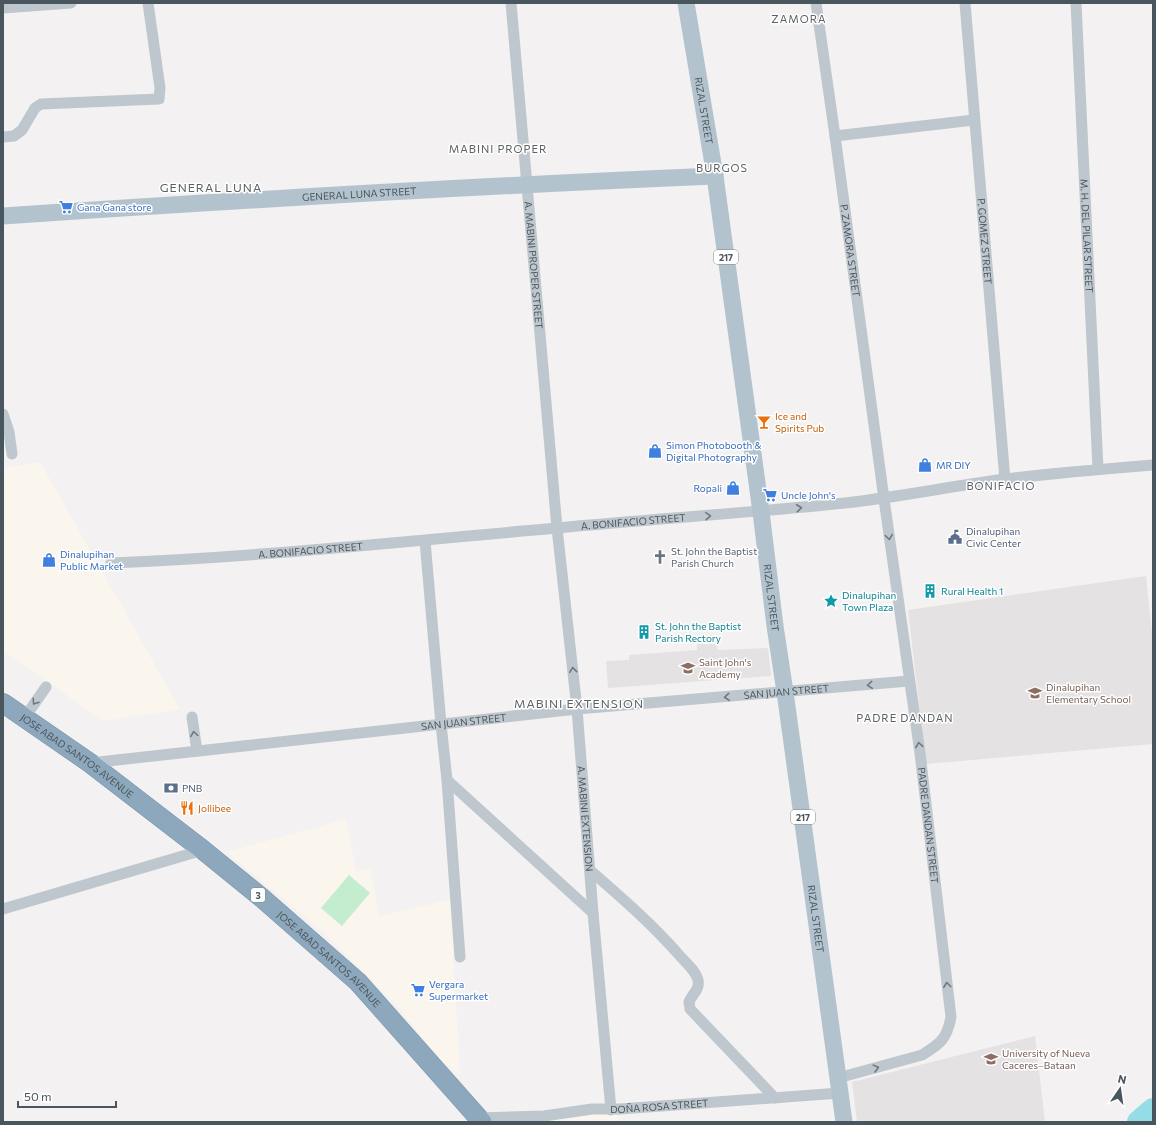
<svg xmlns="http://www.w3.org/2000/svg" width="1156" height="1125" viewBox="0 0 1156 1125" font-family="Commissioner,sans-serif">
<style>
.commercial{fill:#fbf6ed}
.education{fill:#e4e2e3}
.park{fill:#c4edd0}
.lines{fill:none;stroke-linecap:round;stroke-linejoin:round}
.river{stroke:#94dde7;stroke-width:24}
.highway-casing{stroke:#7893a8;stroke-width:20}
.street{stroke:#bec7cd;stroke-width:11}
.primary{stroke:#b3c3ce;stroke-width:17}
.highway{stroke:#8da8bc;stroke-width:19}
.oneway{stroke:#6d787f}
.labels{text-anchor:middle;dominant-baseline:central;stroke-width:3;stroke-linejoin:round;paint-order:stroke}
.shield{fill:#fff;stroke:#80898e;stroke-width:1}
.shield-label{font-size:9px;font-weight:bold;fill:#4a565e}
.street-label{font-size:10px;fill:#4a565e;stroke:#fff}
.shop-label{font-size:10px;fill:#366cbe;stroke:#fff;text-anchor:start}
.food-label{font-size:10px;fill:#c56008;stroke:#fff;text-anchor:start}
.service-label{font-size:10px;fill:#4e5e75;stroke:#fff;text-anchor:start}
.worship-label{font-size:10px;fill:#5b616d;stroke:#fff;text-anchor:start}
.culture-label{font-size:10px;fill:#0d838f;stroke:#fff;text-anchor:start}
.education-label{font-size:10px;fill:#785e54;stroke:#fff;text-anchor:start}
.neighbourhood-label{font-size:11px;letter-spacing:1px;fill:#5e6266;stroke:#fff}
.quarter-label{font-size:12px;letter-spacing:1px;fill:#5e6266;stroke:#fff}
</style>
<rect width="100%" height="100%" fill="#f3f1f2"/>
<g class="commercial">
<polygon points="40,462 180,709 104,721 3,651 3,468"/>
<polygon points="346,819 356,871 371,869 379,916 450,900 460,1075 442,1061 397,1006 323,932 227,852"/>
<polygon points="614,1112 621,1122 547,1122 551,1119"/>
</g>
<g class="education">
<polygon points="1146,576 1153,643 1153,744 926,764 908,610"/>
<polygon points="697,644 717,644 718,650 768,648 771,676 608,688 606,661 629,660 629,655 697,650"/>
<polygon points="1035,1036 1045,1122 857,1122 852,1082"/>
</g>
<polygon class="park" points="349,875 370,893 342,926 321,908"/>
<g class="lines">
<polyline class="river" points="1139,1122 1153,1110"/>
<defs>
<g id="highway">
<path id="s10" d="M 3,703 L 90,763 L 203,850 L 262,898 L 358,982 L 482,1122"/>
</g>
</defs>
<use href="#highway" class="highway-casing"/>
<g class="street">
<path id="s1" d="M 511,3 L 557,528 L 577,709 L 593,913 L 611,1110"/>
<path id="s2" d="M 816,3 L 835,136 L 884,499 L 920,753 L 951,1017 C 947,1039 940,1044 922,1055 L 838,1078"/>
<path id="s3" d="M 965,3 L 1005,480"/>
<path id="s4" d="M 1076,3 L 1098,469"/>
<polyline points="3,8 71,3"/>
<polyline points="835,136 974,120"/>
<polyline points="3,137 14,136 22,130 35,108 41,104 159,99 160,88 148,3"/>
<polyline points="3,414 9,432 12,454"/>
<polyline points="425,541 441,724 447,780 460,957"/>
<path id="s5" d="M 111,563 C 260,557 408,541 557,528 C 653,519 749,513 845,503 C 899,497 952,486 1006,479 C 1055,473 1104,469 1153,465"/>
<polyline points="25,717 46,687"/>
<polyline points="192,717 197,751"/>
<path id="s6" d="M 90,763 L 577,709 L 909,681"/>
<polyline points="447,780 593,913"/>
<path d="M 591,871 C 622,898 652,924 680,956 C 686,963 696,971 698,980 C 700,990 692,994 689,1002 L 690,1009 L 775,1098"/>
<polyline points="3,909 203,850"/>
<path id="s7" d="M 478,1118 L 544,1116 L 592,1109 L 620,1109 L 840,1093"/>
</g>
<g class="primary">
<path id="s8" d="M 686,3 L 715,176 L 761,512 L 775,626 L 785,692 L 844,1122"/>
<path id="s9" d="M 3,216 C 240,200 477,186 715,176"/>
</g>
<use href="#highway" class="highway"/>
</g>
<defs><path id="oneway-chevron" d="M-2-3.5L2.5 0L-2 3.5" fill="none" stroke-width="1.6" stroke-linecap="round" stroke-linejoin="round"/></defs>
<g class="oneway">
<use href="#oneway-chevron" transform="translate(799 508) rotate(-6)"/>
<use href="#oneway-chevron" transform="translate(708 516) rotate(-4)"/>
<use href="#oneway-chevron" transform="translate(889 537) rotate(82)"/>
<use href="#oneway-chevron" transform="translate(573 670) rotate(-96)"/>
<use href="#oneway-chevron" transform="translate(870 685) rotate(175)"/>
<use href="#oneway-chevron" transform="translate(727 697) rotate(175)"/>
<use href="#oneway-chevron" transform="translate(35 702) rotate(124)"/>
<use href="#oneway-chevron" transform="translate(194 734) rotate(-98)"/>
<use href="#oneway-chevron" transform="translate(919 745) rotate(-99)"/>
<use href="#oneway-chevron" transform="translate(947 985) rotate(-97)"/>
<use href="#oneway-chevron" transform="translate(876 1068) rotate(-15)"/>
</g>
<defs>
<symbol id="supermarket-bare" viewBox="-9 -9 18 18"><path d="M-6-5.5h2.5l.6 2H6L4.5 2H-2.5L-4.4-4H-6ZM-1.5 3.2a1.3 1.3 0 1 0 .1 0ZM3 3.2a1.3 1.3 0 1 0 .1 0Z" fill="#3f7fe0" stroke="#fff" stroke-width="2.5" paint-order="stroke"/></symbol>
<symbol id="bar-bare" viewBox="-9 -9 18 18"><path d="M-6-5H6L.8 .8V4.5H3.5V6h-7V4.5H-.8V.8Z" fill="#e8710a" stroke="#fff" stroke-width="2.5" paint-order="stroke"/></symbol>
<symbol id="shop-bare" viewBox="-9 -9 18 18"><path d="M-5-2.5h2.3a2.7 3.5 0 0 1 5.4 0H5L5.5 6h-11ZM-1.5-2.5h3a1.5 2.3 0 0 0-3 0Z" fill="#3f7fe0" stroke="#fff" stroke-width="2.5" paint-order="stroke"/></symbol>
<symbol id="civic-bare" viewBox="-9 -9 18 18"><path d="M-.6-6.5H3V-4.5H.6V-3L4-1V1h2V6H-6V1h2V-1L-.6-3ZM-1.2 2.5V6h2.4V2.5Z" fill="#5c6f8a" stroke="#fff" stroke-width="2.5" paint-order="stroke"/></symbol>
<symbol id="church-bare" viewBox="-9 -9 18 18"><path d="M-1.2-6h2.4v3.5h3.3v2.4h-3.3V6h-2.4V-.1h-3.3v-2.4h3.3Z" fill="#6b7280" stroke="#fff" stroke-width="2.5" paint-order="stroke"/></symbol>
<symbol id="building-bare" viewBox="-9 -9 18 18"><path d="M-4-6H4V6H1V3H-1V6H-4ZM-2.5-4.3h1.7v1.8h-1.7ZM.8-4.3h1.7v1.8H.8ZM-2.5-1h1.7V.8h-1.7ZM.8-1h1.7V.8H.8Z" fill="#0f9aa8" stroke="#fff" stroke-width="2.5" paint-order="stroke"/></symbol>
<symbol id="sight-bare" viewBox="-9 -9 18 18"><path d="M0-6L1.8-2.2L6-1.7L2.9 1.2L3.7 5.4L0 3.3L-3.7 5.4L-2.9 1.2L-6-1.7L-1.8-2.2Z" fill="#0f9aa8" stroke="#fff" stroke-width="2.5" paint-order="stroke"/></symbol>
<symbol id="school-bare" viewBox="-9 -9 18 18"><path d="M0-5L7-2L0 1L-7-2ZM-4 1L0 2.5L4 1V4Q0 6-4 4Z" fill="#8d6e63" stroke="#fff" stroke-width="2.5" paint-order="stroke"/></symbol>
<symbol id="bank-bare" viewBox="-9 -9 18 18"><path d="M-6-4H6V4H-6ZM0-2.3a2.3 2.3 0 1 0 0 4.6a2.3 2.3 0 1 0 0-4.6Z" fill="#5c6f8a" stroke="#fff" stroke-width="2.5" paint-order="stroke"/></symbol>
<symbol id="restaurant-bare" viewBox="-9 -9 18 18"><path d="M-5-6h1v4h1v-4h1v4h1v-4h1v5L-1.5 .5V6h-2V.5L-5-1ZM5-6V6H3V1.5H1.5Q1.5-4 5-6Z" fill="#e8710a" stroke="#fff" stroke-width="2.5" paint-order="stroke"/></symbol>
<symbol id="university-bare" viewBox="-9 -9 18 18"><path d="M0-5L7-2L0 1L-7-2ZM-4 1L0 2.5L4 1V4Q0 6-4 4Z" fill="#8d6e63" stroke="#fff" stroke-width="2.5" paint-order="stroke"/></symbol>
</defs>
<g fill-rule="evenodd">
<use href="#supermarket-bare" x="56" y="197" width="20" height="20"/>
<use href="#bar-bare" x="754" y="412" width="20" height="20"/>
<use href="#shop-bare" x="645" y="441" width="20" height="20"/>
<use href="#shop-bare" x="915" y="455" width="20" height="20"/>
<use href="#shop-bare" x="723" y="478" width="20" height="20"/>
<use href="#supermarket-bare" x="760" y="485" width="20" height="20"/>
<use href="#civic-bare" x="945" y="527" width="20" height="20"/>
<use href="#church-bare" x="650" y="547" width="20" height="20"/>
<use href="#shop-bare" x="39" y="550" width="20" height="20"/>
<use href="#building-bare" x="920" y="581" width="20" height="20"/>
<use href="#sight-bare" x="821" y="591" width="20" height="20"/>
<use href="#building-bare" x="634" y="622" width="20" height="20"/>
<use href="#school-bare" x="678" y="658" width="20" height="20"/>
<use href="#school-bare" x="1025" y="683" width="20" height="20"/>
<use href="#bank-bare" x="161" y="778" width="20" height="20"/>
<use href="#restaurant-bare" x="177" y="798" width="20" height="20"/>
<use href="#supermarket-bare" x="408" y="980" width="20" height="20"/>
<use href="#university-bare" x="981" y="1049" width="20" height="20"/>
</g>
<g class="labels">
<g class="shield">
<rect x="714" y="250" width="24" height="14" rx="3"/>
<rect x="791" y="810" width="24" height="14" rx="3"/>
<rect x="251" y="888" width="14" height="14" rx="3"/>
</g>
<g class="shield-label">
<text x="726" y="257">217</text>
<text x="803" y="817">217</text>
<text x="258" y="895">3</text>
</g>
<g class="street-label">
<text stroke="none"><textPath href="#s8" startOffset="109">RIZAL STREET</textPath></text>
<text stroke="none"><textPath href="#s9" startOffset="357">GENERAL LUNA STREET</textPath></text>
<text stroke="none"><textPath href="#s4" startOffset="233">M. H. DEL PILAR STREET</textPath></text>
<text stroke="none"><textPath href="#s3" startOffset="239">P. GOMEZ STREET</textPath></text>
<text stroke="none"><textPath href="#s2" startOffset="250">P. ZAMORA STREET</textPath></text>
<text stroke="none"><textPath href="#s1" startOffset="263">A. MABINI PROPER STREET</textPath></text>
<text stroke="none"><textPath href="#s5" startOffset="524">A. BONIFACIO STREET</textPath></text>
<text stroke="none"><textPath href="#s5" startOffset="200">A. BONIFACIO STREET</textPath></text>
<text stroke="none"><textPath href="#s8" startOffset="601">RIZAL STREET</textPath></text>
<text stroke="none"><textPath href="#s6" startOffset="700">SAN JUAN STREET</textPath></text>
<text stroke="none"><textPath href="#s6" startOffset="376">SAN JUAN STREET</textPath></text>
<text stroke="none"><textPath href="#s10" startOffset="91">JOSE ABAD SANTOS AVENUE</textPath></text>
<text stroke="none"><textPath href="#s1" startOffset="819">A. MABINI EXTENSION</textPath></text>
<text stroke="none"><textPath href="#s2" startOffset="830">PADRE DANDAN STREET</textPath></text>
<text stroke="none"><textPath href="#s8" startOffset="925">RIZAL STREET</textPath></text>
<text stroke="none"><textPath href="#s10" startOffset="415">JOSE ABAD SANTOS AVENUE</textPath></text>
<text stroke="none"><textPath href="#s7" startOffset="182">DOÑA ROSA STREET</textPath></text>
</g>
<g class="shop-label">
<text x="77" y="207">Gana Gana store</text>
<text x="666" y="445">Simon Photobooth &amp;<tspan x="666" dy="12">Digital Photography</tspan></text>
<text x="936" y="465">MR DIY</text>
<text x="722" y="488" text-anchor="end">Ropali</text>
<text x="781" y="495">Uncle John's</text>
<text x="60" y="554">Dinalupihan<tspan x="60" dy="12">Public Market</tspan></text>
<text x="429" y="984">Vergara<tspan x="429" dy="12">Supermarket</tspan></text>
</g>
<g class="food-label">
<text x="775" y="416">Ice and<tspan x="775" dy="12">Spirits Pub</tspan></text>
<text x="198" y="808">Jollibee</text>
</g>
<g class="service-label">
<text x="966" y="531">Dinalupihan<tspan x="966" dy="12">Civic Center</tspan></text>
<text x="182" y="788">PNB</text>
</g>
<g class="worship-label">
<text x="671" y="551">St. John the Baptist<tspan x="671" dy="12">Parish Church</tspan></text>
</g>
<g class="culture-label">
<text x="941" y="591">Rural Health 1</text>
<text x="842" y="595">Dinalupihan<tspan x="842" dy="12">Town Plaza</tspan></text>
<text x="655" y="626">St. John the Baptist<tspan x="655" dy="12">Parish Rectory</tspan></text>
</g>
<g class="education-label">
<text x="699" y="662">Saint John's<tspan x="699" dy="12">Academy</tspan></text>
<text x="1046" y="687">Dinalupihan<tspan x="1046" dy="12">Elementary School</tspan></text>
<text x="1002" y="1053">University of Nueva<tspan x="1002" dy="12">Caceres–Bataan</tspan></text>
</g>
<g class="neighbourhood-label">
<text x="799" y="18">ZAMORA</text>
<text x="498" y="148">MABINI PROPER</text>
<text x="722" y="167">BURGOS</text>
<text x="1001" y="485">BONIFACIO</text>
<text x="905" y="717">PADRE DANDAN</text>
</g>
<g class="quarter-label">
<text x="211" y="187">GENERAL LUNA</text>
<text x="579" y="703">MABINI EXTENSION</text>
</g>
</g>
<rect width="1156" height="1125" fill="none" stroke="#4a565e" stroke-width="8"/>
<g transform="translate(1120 1089) rotate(13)" stroke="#ffffff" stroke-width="3" paint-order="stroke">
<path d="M0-3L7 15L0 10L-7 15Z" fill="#4a565e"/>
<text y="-6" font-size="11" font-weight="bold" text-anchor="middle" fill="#4a565e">N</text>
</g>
<path d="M18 1101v6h98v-6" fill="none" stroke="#4a565e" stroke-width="2"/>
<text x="24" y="1101" font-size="12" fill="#4a565e" stroke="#ffffff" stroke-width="3" paint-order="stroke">50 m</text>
</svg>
